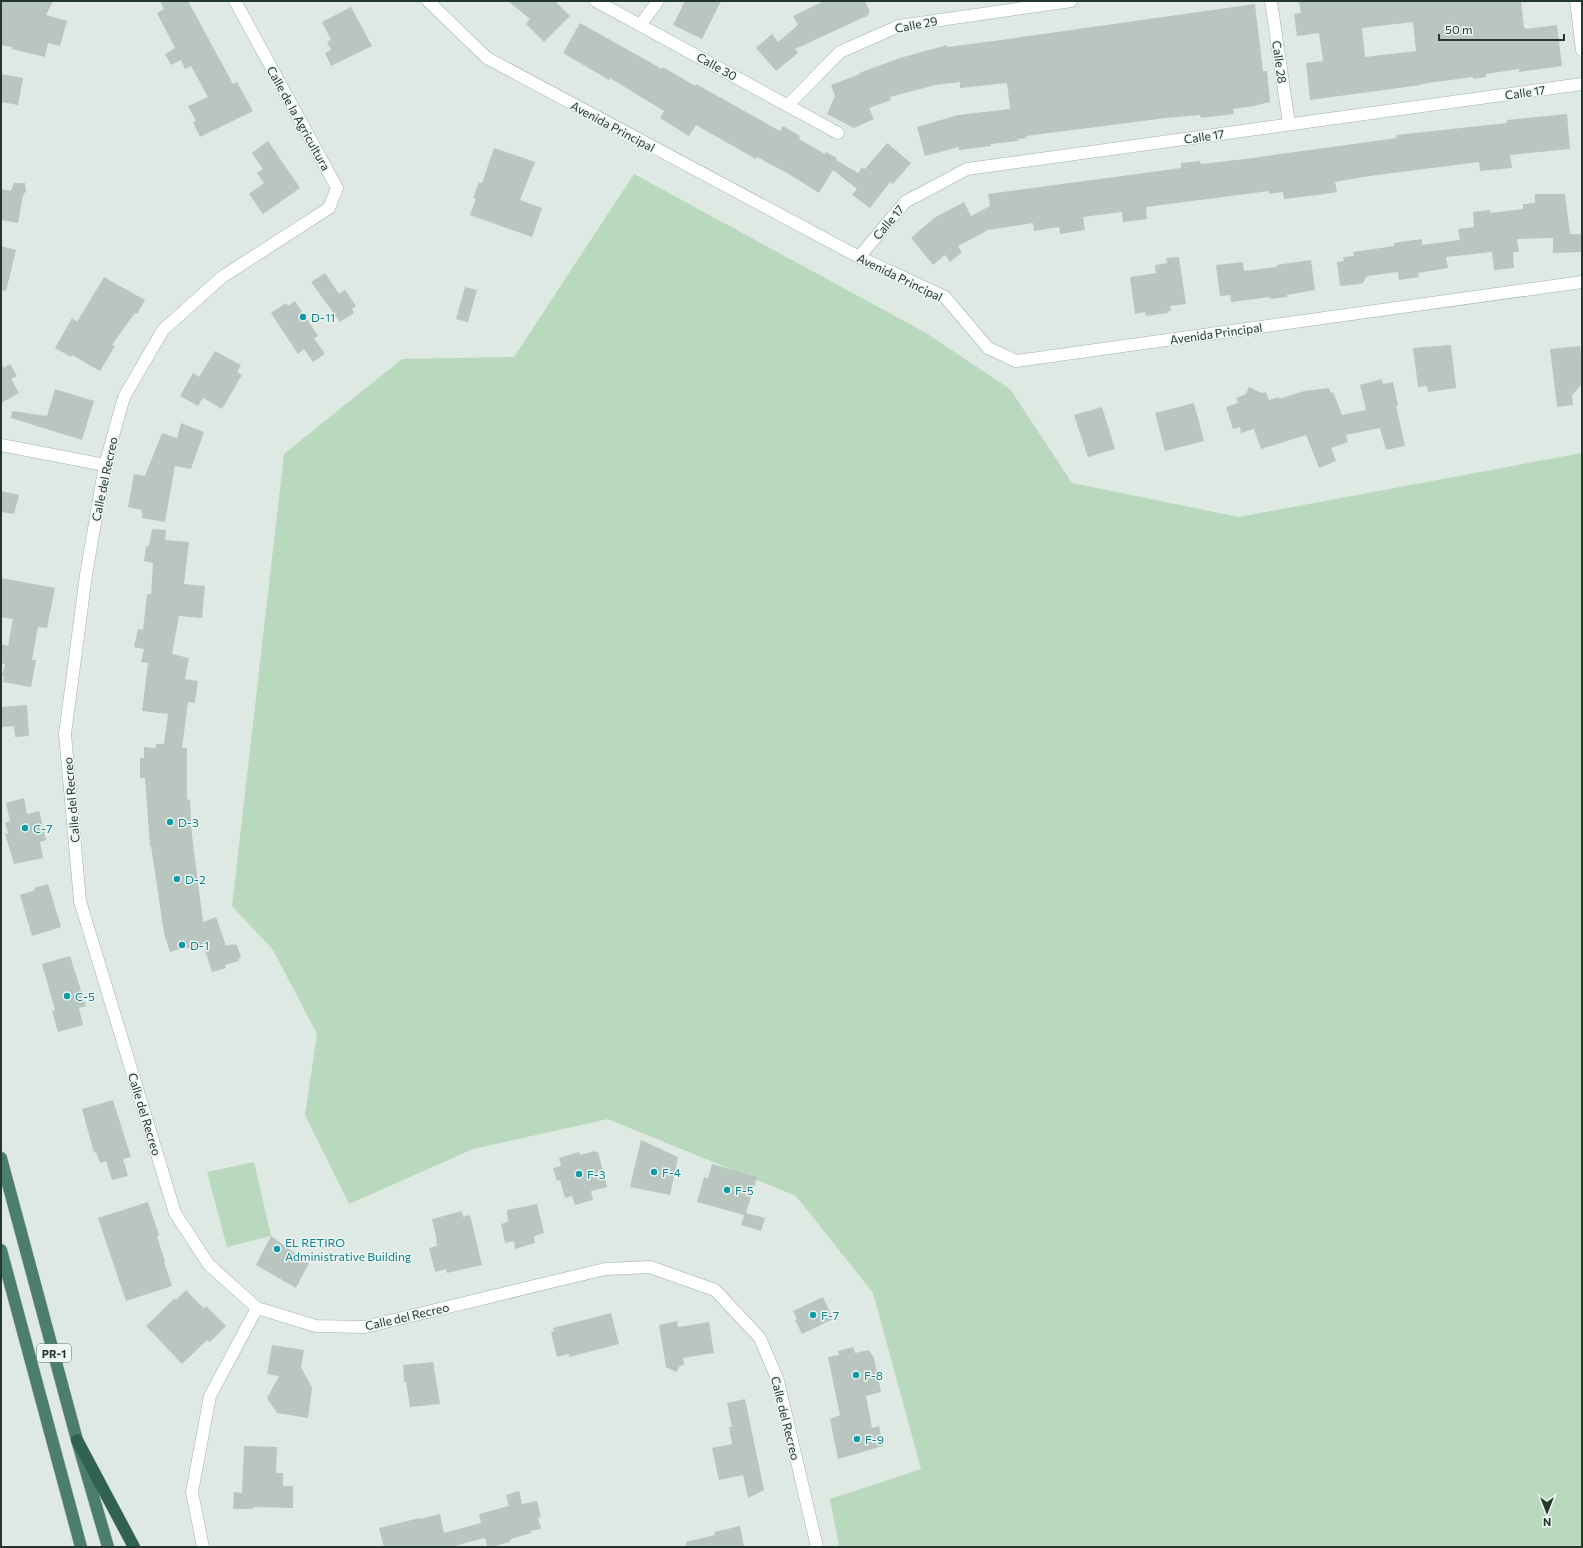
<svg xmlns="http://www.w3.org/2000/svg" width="1583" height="1548" viewBox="0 0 1583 1548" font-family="Commissioner,sans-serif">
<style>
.green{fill:#b9d9be}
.building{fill:#b8c6bf;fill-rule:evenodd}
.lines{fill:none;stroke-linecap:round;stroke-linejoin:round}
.minor-casing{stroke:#a3b0a9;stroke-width:13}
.trunk-casing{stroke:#bdc3c1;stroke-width:13}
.motorway-casing{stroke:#bdc3c1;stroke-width:13}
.minor{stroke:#fff;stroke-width:12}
.trunk{stroke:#4c7e6c;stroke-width:12}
.motorway{stroke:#306151;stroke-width:12}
.culture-dot{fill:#0f9aa8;stroke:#eff6f2;stroke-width:1.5}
.labels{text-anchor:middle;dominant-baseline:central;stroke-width:3;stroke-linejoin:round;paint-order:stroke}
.shield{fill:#eff6f2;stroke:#60716a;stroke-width:1}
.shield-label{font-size:11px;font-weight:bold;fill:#22382f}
.street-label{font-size:12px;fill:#22382f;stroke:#eff6f2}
.culture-label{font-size:12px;fill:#0d838f;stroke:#eff6f2;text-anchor:start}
</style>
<rect width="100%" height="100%" fill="#dfe9e3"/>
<g class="green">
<polygon points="634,174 926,333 1010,389 1072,483 1239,517 1582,453 1582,1547 839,1547 830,1499 921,1469 873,1293 796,1196 608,1119 473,1149 349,1204 305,1115 317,1034 273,950 232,906 284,454 402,359 514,357"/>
<polygon points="254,1162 271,1236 227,1247 207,1172"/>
</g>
<g class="building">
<polygon points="1,1 53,1 46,15 67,21 60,46 48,43 45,57 12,49 12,47 1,45"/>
<polygon points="160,1 188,1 233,84 237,82 253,111 200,137 193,122 196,121 188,106 208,97 191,66 185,69 181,60 171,65 165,54 175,48 157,13 164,9"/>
<polygon points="508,1 555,1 570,16 544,42 526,24 530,19"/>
<polygon points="685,1 721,1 702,39 673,25"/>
<polygon points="824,1 865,1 870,12 868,13 869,15 795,49 798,53 776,71 756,48 772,34 778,42 798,25 793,16"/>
<path d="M 1299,1 L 1521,1 L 1524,28 L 1526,28 L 1526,29 L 1557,25 L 1562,66 L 1519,72 L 1519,69 L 1486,74 L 1486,77 L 1473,79 L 1473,77 L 1421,84 L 1421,85 L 1310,100 L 1306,63 L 1323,61 L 1319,33 L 1297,36 L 1294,14 L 1301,13 ZM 1413,22 L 1416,51 L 1365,57 L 1362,28 Z"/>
<polygon points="1255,4 1263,71 1267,71 1270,102 1254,106 1233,109 1234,114 1201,118 1200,115 1166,118 1026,136 1027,138 1018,139 1018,141 991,144 991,146 959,150 959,147 925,156 917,127 958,115 1010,109 1007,83 960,88 960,82 935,85 890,97 891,100 869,108 874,119 854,128 827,114 835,96 831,85 860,74 859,73 900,58 947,45 947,47 1001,40"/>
<polygon points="351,7 372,46 331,66 325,53 331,50 327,42 331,40 322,22"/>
<polygon points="580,23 662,69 663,67 695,86 696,84 780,131 783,126 800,136 799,139 825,154 826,152 837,158 836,160 858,173 862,167 865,169 887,143 911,163 893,184 890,182 870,208 852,195 857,189 833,170 819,193 787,173 757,157 756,159 696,125 689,136 660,118 664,111 610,78 609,80 563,53"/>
<polygon points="1,74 23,78 18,105 1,102"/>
<polygon points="1567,114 1570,149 1510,155 1512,168 1480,171 1479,162 1369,176 1335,182 1337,192 1318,195 1284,199 1283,192 1269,194 1269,191 1146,207 1147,219 1123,222 1122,212 1083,217 1085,230 1060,234 1059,227 1034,231 1033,223 988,230 958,246 962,252 950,262 945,255 933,265 911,238 934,218 964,202 971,216 990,206 988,194 1181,168 1181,163 1200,161 1201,164 1245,159 1397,138 1396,135 1507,123 1507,120"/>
<polygon points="268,141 300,188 263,214 249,194 264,183 257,173 263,169 252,153"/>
<polygon points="494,148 535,162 520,200 542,208 532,237 470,215 476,199 473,198 479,182 482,183"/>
<polygon points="14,183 25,183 26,191 23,195 18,223 1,220 1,189 11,191"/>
<polygon points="1535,194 1565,194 1570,234 1582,234 1582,252 1553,253 1553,238 1517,239 1519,252 1513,252 1514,268 1494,270 1492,252 1446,257 1448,268 1418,273 1419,277 1399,280 1398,272 1367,276 1363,283 1360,284 1340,286 1337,262 1344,261 1343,257 1354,256 1353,252 1394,246 1394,243 1422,239 1422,245 1460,240 1458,229 1474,227 1473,212 1490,210 1490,213 1523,209 1523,204 1535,203"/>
<polygon points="1,246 16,250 6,291 1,290"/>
<polygon points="1179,257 1186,304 1170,306 1171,311 1167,311 1168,313 1146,316 1145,312 1135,314 1130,277 1156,273 1155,265 1167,263 1166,258"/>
<polygon points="1311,260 1315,290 1287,295 1287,297 1270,299 1270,297 1231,302 1230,295 1220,296 1216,265 1243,262 1244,271 1277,267 1276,265"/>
<polygon points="325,273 339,294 345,290 356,306 352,309 354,313 340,322 311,282"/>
<polygon points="104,277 145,300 137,314 135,313 129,321 112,345 115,346 100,371 72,355 71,357 55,348 72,318 77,322"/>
<polygon points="465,287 477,290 468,322 456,319"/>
<polygon points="295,301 318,336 314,338 325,354 313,362 304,349 298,354 271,313 286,303 288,306"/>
<polygon points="1451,345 1456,388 1428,392 1427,386 1418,387 1413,348"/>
<polygon points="1580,346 1582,362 1582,384 1572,395 1573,405 1557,407 1550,349"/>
<polygon points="215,351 241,365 237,372 242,375 222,409 203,398 198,406 180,396 193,373 199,377"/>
<polygon points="1,363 4,368 10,364 17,376 11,379 19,393 1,403"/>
<polygon points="1382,379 1383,384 1393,382 1398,405 1396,406 1405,446 1386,450 1380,428 1346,435 1348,442 1331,448 1336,461 1319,468 1306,435 1261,449 1254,429 1241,433 1240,427 1233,429 1226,407 1238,403 1236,398 1246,394 1249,387 1261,393 1266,392 1269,400 1279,397 1279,399 1304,391 1329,388 1331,393 1333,392 1342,415 1366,410 1360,385"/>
<polygon points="55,389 94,401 82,440 11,418 12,411 47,416"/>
<polygon points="1194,403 1204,441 1165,451 1155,413"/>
<polygon points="1102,407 1115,449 1088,457 1074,415"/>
<polygon points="181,423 204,432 191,469 175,466 165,522 142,518 142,510 128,507 134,474 145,476 162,433 177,438"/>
<polygon points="1,491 19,495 14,514 1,512"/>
<polygon points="152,529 166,530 165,540 189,542 184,584 205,586 202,618 179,616 172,654 189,658 185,679 198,681 195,703 188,702 182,748 187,748 187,800 190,799 192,835 203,922 216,917 226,946 234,944 234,945 237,945 241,958 238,959 239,961 225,965 226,968 212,972 204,947 193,950 186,947 170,952 164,933 151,846 150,846 145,778 140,778 140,758 144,758 144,747 156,748 156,744 164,744 168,714 142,711 148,663 141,662 144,649 134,647 138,629 143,630 147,594 151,594 153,563 144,561 146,546 149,546"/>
<polygon points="1,578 55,588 47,628 38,627 32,660 36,660 31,687 3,682 4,677 2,676 5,664 1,663 1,644 8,646 13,619 1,617"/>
<polygon points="27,705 29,736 15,737 14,726 1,727 1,707"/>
<polygon points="24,798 27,814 39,811 46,840 40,842 43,858 14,864 5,834 8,833 5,823 10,821 6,803"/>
<polygon points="48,884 61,927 32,936 20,895 35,890 34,888"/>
<polygon points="70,956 86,1006 79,1008 83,1025 58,1032 52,1011 55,1010 42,964"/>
<polygon points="113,1100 131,1157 123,1159 128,1176 112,1180 106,1161 100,1163 96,1152 94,1153 82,1109"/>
<polygon points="641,1140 678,1157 670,1195 630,1187"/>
<polygon points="595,1151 595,1152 598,1152 607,1187 591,1191 593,1200 575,1205 572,1196 565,1198 560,1180 557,1181 553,1168 561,1166 559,1158 579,1152 580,1155"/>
<polygon points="712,1164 757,1177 746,1213 765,1218 761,1231 741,1225 744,1215 697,1202 704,1177 708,1178"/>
<polygon points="148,1202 159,1235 157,1236 165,1262 164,1262 172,1286 126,1301 98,1218"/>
<polygon points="537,1204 544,1233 534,1236 535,1243 515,1249 514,1241 505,1243 501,1224 508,1222 507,1210"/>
<polygon points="462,1211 463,1217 470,1215 482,1265 447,1273 446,1269 435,1272 429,1248 437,1246 436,1241 437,1241 432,1219"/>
<polygon points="271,1236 309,1263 296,1288 256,1265"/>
<polygon points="186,1290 204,1309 206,1306 226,1326 210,1342 207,1340 182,1364 146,1326 175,1298 176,1300"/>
<polygon points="823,1297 833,1319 802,1334 795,1320 797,1320 793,1311"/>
<polygon points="611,1313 619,1344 569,1357 569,1354 557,1357 551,1332 554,1331 553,1328"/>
<polygon points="677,1321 678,1327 709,1322 714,1353 683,1358 684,1365 680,1366 676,1372 666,1367 659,1325"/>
<polygon points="272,1345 304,1350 301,1367 312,1388 308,1418 277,1413 267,1398 279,1376 267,1374"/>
<polygon points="853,1347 855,1353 869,1350 874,1358 881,1392 866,1396 872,1428 879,1426 883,1446 838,1459 830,1419 840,1415 828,1357 839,1355 838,1351"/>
<polygon points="433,1362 440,1404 410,1407 406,1382 404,1382 403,1365"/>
<polygon points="745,1399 764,1490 748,1498 743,1475 719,1480 712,1448 732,1444 729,1427 732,1427 727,1403"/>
<polygon points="244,1446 277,1447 276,1473 283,1473 283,1486 293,1486 293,1508 253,1507 253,1509 233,1509 234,1492 242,1493"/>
<polygon points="519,1491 522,1504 537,1501 541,1517 538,1518 541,1529 530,1531 531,1533 511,1539 510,1542 491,1547 487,1547 485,1538 450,1547 384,1547 379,1528 419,1518 420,1519 440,1514 444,1533 481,1523 479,1514 509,1506 506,1495"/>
<polygon points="740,1526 744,1547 686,1547 686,1542 715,1535 714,1532"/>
</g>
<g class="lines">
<defs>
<g id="minor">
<polyline points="235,1 337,188 329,208 222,277 163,330 124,397 105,465 86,575 65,734 80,901 175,1213 209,1265 257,1308 316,1326 365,1327 605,1269 650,1267 715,1290 760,1338 778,1381 817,1547"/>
<polyline points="428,1 487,58 859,257 945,297 988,348 1016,361 1582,282"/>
<polyline points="596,1 838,133"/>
<polyline points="1271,1 1289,124"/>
<polyline points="1576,1 1582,50"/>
<polyline points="641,24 658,1"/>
<polyline points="788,105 840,52 899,26 1071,1"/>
<polyline points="859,257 905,202 967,169 1582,84"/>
<polyline points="1,445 105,465"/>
<polyline points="203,1547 192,1492 210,1396 257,1308"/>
</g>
<g id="trunk">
<polyline points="1,1158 77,1440 108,1547"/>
<polyline points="1,1250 81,1547"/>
</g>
<polyline id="motorway" points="77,1440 134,1547"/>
</defs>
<use href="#minor" class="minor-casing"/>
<use href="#trunk" class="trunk-casing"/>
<use href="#motorway" class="motorway-casing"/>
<use href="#minor" class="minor"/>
<use href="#trunk" class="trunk"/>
<use href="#motorway" class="motorway"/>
</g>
<g class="culture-dot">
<circle cx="303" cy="317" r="4"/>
<circle cx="170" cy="822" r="4"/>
<circle cx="25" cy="828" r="4"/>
<circle cx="177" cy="879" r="4"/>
<circle cx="182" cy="945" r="4"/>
<circle cx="67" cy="996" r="4"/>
<circle cx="654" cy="1172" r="4"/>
<circle cx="579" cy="1174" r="4"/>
<circle cx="727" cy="1190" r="4"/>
<circle cx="277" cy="1249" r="4"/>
<circle cx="813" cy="1315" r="4"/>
<circle cx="856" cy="1375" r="4"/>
<circle cx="857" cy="1439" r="4"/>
</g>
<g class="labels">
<rect class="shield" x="37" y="1344" width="34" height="18" rx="3"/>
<g class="shield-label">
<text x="54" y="1353">PR-1</text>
</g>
<g class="street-label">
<text transform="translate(916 24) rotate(-11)">Calle 29</text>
<text transform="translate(1280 62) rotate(82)">Calle 28</text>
<text transform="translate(717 66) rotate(29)">Calle 30</text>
<text transform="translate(1525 92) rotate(-8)">Calle 17</text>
<text transform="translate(299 118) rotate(61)">Calle de la Agricultura</text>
<text transform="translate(613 126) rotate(28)">Avenida Principal</text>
<text transform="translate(1204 136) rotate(-8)">Calle 17</text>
<text transform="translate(888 222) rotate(-50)">Calle 17</text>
<text transform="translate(900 277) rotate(26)">Avenida Principal</text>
<text transform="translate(1216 333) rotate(-8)">Avenida Principal</text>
<text transform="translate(104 479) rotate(-78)">Calle del Recreo</text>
<text transform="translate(71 800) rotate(-95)">Calle del Recreo</text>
<text transform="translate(145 1114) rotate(73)">Calle del Recreo</text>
<text transform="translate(407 1316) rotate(-13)">Calle del Recreo</text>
<text transform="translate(786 1418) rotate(76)">Calle del Recreo</text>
</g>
<g class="culture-label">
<text x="311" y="317">D-11</text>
<text x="178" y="822">D-3</text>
<text x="33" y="828">C-7</text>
<text x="185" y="879">D-2</text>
<text x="190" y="945">D-1</text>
<text x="75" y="996">C-5</text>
<text x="662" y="1172">F-4</text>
<text x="587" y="1174">F-3</text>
<text x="735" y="1190">F-5</text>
<text x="285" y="1242">EL RETIRO<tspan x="285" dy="14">Administrative Building</tspan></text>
<text x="821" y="1315">F-7</text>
<text x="864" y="1375">F-8</text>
<text x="865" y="1439">F-9</text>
</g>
</g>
<rect width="1583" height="1548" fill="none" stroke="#22382f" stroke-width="4"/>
<g transform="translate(1547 1512) rotate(180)" stroke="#eff6f2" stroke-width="3" paint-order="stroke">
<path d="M0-3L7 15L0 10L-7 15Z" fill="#22382f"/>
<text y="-6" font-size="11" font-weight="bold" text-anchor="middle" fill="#22382f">N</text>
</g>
<path d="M1439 34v6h125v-6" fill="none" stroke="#22382f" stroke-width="2"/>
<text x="1445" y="34" font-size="12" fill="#22382f" stroke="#eff6f2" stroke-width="3" paint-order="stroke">50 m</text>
</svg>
